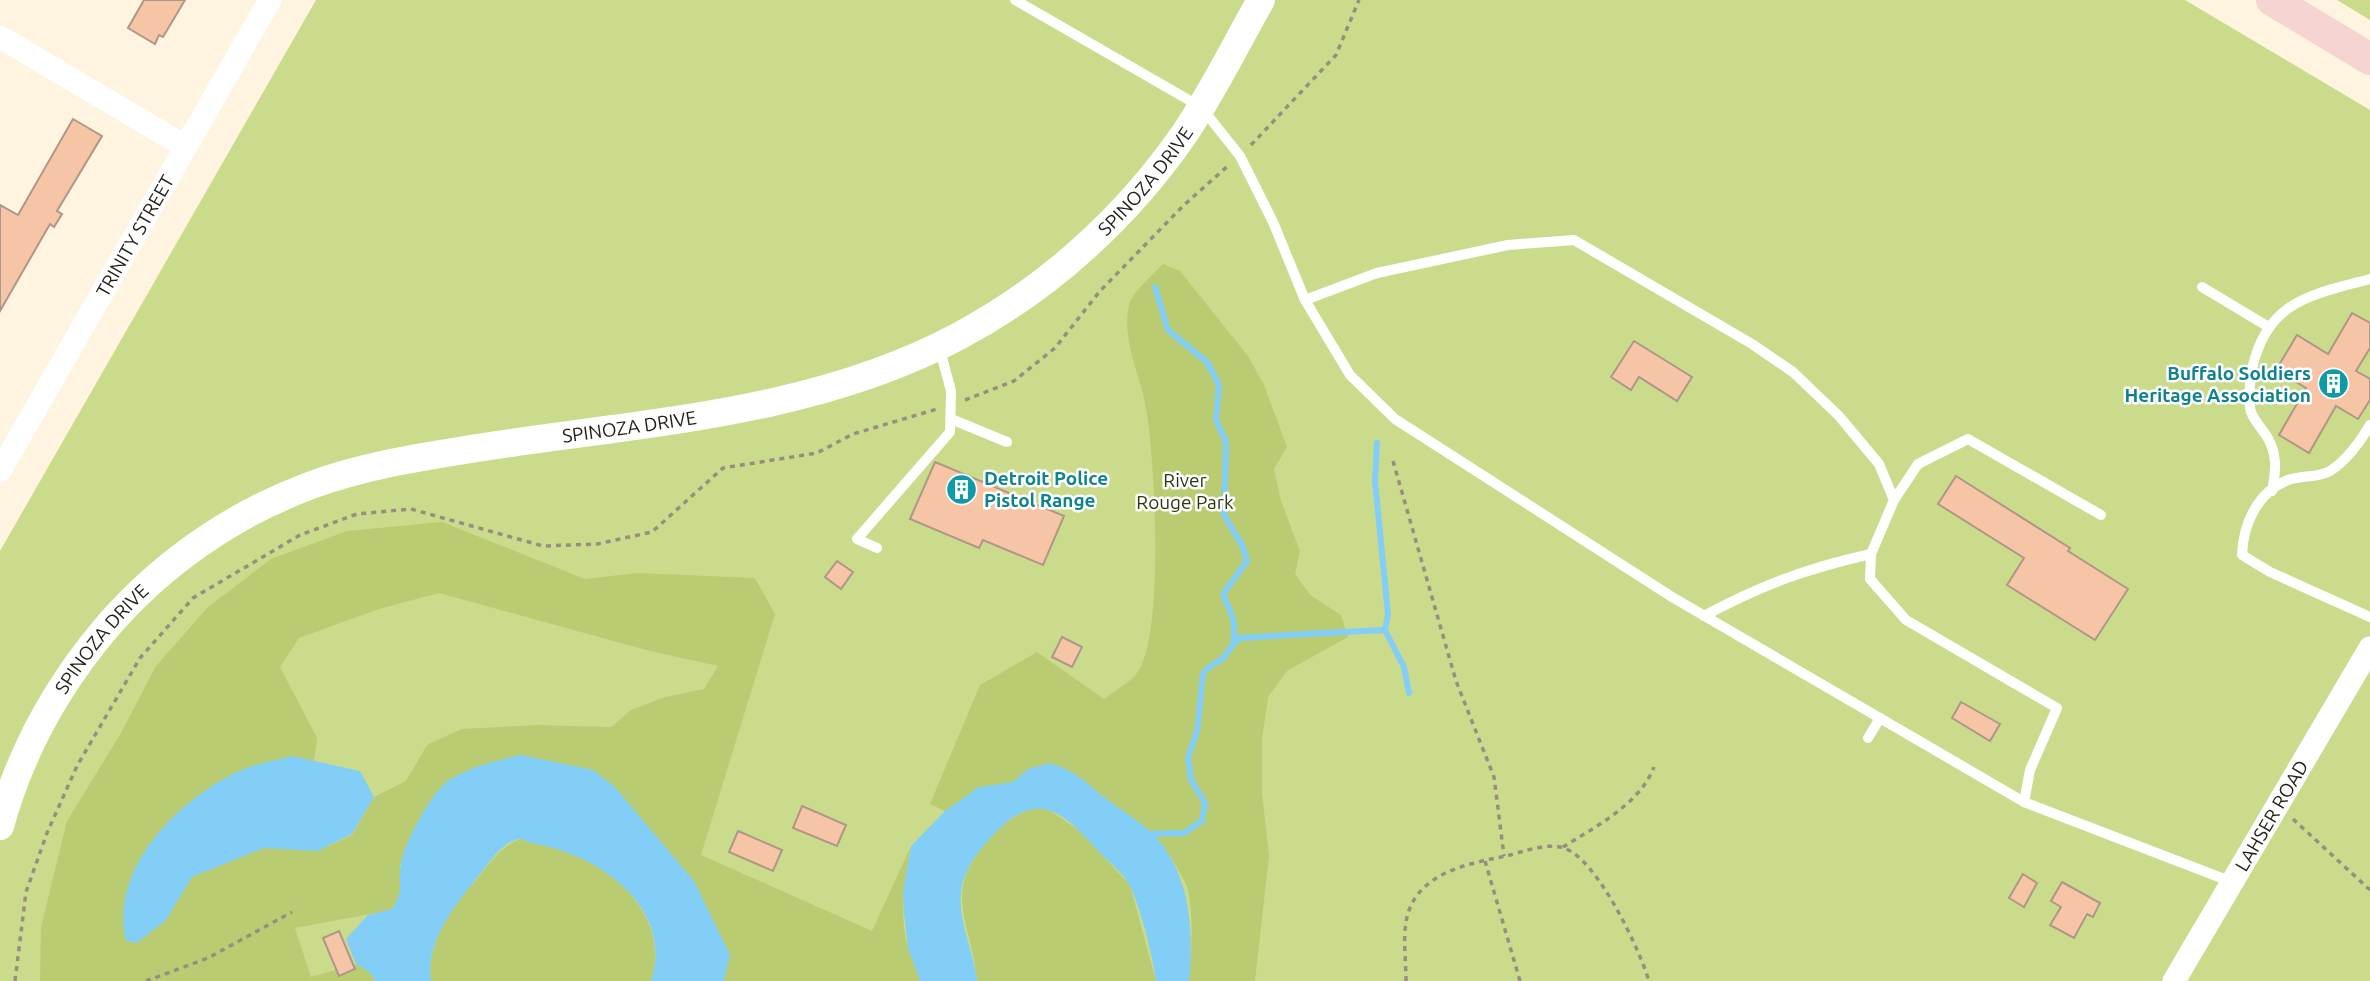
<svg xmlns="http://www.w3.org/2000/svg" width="2370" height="981" viewBox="0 0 2370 981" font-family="Ubuntu,sans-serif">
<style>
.green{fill:#cadc8c}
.forest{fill:#b9cc71;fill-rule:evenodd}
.water{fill:#82cef6}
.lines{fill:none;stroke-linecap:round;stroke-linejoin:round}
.stream{stroke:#82cef6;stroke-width:6}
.building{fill:#f6c5a5;stroke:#af9788;stroke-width:2}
.path{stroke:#968f80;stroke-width:3.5;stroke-dasharray:5 5;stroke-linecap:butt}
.service{stroke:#fff;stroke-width:10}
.minor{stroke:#fff;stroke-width:23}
.tertiary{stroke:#fff;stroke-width:28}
.secondary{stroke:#f5d4d1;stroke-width:32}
.labels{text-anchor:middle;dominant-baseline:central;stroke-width:5;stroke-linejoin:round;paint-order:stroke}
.street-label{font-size:19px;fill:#221e15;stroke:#fff}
.culture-label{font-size:19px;font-weight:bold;fill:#0d838f;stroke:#fff;text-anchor:end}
.park-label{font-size:19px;fill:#2f3710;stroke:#fff}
</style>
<rect width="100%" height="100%" fill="#fef4e0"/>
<g class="green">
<polygon points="316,0 2185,0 2370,110 2370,981 0,981 0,551"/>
<polygon points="2337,0 2370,0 2370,20"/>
</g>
<g class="forest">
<path d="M 1163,264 L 1180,271 L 1248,356 L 1264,385 L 1287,447 L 1274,469 L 1281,501 L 1300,551 L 1295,574 L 1310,595 L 1341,615 L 1348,637 L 1287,671 L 1268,697 L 1262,740 L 1262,793 L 1269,856 L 1255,981 L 1189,981 C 1191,951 1194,920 1188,890 C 1186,882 1180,874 1176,866 C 1143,808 1087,791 1028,769 L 1013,782 L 979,787 L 945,811 L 930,804 L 980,685 L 1037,652 L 1104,699 C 1114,691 1129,683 1137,673 C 1165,635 1155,458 1146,409 C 1141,375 1121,341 1129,305 C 1133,291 1153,275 1163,264 Z"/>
<path d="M 442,522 L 585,579 L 637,573 L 755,578 L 775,614 L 701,855 L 872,931 L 911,846 C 905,879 898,917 909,950 C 913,961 918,970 921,981 L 724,981 L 730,955 L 694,881 L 614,786 L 592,770 L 521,755 L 400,864 L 402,892 L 392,910 L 295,928 L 311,977 L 356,964 L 369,972 L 376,981 L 40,981 L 41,927 L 67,821 L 121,733 L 156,666 L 208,607 L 271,559 L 347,531 ZM 439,593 L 650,651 L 718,666 L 704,689 L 665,697 L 631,710 L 611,727 L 536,725 L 461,729 L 427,745 L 406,781 L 374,797 L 352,835 L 318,851 L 264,847 L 192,877 L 166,920 L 126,940 L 292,756 L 314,761 L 317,738 L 280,667 L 299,638 L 379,609 Z"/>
<path d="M 1045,807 L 1080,831 L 1130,885 L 1156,981 L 977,981 C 971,916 938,893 994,834 C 1009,818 1023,809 1045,807 Z"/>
<path d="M 520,839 C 541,847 567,848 587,859 C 631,883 668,930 651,981 L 431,981 C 427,955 441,926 455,904 C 460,894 470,888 477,879 C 490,862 499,848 520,839 Z"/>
</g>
<g class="water">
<path d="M 521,755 L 593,770 L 614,786 L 694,881 L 730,955 L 724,981 L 651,981 C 675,908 599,855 536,844 C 531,844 526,840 521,839 C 506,839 492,859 484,869 C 460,900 425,937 431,981 L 376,981 L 369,972 L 356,964 L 346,939 L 368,915 L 392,909 C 406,885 397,886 401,863 C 404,843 432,791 449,780 C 470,767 498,760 521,755 Z"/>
<path d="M 292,756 L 360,771 L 374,797 L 352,834 L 318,851 L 264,848 L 192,877 L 166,920 L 137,943 L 126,941 C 109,870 176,802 235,773 C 252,764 274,761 292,756 Z"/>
<path d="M 1050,763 C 1077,772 1083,780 1104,797 C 1125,813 1152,828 1166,850 C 1192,890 1193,936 1189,981 L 1156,981 C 1151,950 1143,917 1131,888 C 1125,875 1109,862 1099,852 C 1065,814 1039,787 995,833 C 980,849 964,868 961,892 C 958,923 974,951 977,981 L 920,981 L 908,948 L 904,913 L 903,892 L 911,846 L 945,811 L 979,787 L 1013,782 L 1028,769 Z"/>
</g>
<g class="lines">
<g class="stream">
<path d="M 1155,287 L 1168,330 L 1207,362 L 1219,385 L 1216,420 L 1226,442 L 1224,515 L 1242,545 L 1247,561 L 1223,594 C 1231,615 1237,619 1233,644"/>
<polyline points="1377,443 1375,481 1388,614 1385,630 1404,667 1409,693"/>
<path d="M 1145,834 L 1184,833 L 1202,821 L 1205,803 L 1191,780 L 1188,757 L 1197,732 L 1203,674 C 1209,664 1218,664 1225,656 C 1230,649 1233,643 1240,638 C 1289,635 1337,632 1385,630"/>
</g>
</g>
<g class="building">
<polygon points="144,0 185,0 163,37 159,35 155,44 128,28"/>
<polygon points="73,119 102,136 57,211 62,214 54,227 50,224 0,311 0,205 18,215"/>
<polygon points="2352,313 2370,323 2370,348 2356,371 2370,379 2370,400 2358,419 2336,406 2309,453 2279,435 2306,388 2276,370 2297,335 2328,354"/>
<polygon points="1634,341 1692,377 1677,401 1639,377 1631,390 1611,377"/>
<polygon points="935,462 1064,516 1043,565 983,540 979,548 910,519"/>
<polygon points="1956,476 2070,548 2068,551 2128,589 2095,640 2007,585 2024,558 1938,504"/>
<polygon points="837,561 853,572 841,589 825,577"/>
<polygon points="1062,637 1082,647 1072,667 1052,657"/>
<polygon points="1961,702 2000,724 1990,741 1952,718"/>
<polygon points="802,806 846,825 837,846 793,828"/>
<polygon points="738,831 782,850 773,871 729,852"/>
<polygon points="2023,874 2037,883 2024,907 2009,898"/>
<polygon points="2062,882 2100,903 2093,917 2087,914 2074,938 2050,925 2061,907 2051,901"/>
<polygon points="339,931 355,969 339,976 323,938"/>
</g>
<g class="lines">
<g class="path">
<polyline points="1251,145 1336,55 1359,0"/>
<polyline points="965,400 1014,381 1055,348 1100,291 1184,205 1230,164"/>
<polyline points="1393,461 1456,681 1494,777 1504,856"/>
<polyline points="2293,819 2370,890"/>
<path d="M 1563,847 C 1595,827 1640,804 1654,767"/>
<polyline points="1485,861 1520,981"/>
<polyline points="15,981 26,892 47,833 77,766 140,658 193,598 300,535 357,514 411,509 543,546 597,544 652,532 723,468 817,453 853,434 937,409"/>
<polyline points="146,981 208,958 292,912"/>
<path d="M 1406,981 C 1406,962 1403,941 1406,922 C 1414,874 1465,864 1506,856 C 1523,852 1547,842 1564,848 C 1597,859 1639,948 1649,981"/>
</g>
<g class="service">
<polyline points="1015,0 1201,107 1240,156 1273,222 1305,300 1350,375 1395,419 1672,597 2024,802 2232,882"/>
<polyline points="2202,287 2267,326"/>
<polyline points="1305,300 1377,273 1508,245 1574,240 1752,344 1793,372 1839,416 1879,464 1894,500 1871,554 1870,579 1906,620 2057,708 2030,770 2024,802"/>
<polyline points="951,419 1007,442"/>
<path d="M 2370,425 C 2361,441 2346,461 2330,471 C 2319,478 2301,475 2288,480 C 2257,492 2243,525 2242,555 L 2270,572 L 2370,617"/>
<path d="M 2272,491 C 2276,470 2278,454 2266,435 C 2261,428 2254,420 2251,412 C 2248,401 2250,380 2252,369 C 2267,301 2310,295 2370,279"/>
<polyline points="1894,500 1918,464 1968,439 2101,515"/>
<polyline points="877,548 857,539 950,432 951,391 939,346"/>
<path d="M 1704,616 C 1761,585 1808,568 1871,554"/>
<polyline points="1868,738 1880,718"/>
</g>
<g class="minor">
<polyline points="0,37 186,147"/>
<path id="s1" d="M 0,471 L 270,0"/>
<path id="s2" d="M 2174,981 L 2370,648"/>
</g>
<path class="tertiary" id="s3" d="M 0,826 C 20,753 57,686 106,628 C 160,565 231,515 309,486 C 367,464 429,456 490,446 C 648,422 815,413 959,336 C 1049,288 1127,217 1185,133 C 1213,91 1236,44 1261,0"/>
<polyline class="secondary" points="2272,0 2370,59"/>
</g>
<defs>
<symbol id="building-disc" viewBox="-11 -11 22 22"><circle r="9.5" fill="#0f9aa8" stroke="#fff"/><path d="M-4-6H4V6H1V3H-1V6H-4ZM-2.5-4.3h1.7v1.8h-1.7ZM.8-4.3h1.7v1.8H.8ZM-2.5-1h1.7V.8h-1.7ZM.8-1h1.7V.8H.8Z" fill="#fff"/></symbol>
</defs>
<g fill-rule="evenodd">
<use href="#building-disc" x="2316" y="366" width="35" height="35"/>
<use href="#building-disc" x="944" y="472" width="35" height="35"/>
</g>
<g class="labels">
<g class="street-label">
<text stroke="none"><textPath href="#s3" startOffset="1391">SPINOZA DRIVE</textPath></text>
<text stroke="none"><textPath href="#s1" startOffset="271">TRINITY STREET</textPath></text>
<text stroke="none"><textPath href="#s3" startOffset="803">SPINOZA DRIVE</textPath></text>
<text stroke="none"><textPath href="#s3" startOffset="215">SPINOZA DRIVE</textPath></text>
<text stroke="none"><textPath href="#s2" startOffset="192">LAHSER ROAD</textPath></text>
</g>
<g class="culture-label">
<text x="2311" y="373">Buffalo Soldiers<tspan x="2311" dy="22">Heritage Association</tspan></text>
<text x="984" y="478" text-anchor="start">Detroit Police<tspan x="984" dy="22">Pistol Range</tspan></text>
</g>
<g class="park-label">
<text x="1185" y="480">River<tspan x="1185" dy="22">Rouge Park</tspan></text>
</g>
</g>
</svg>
